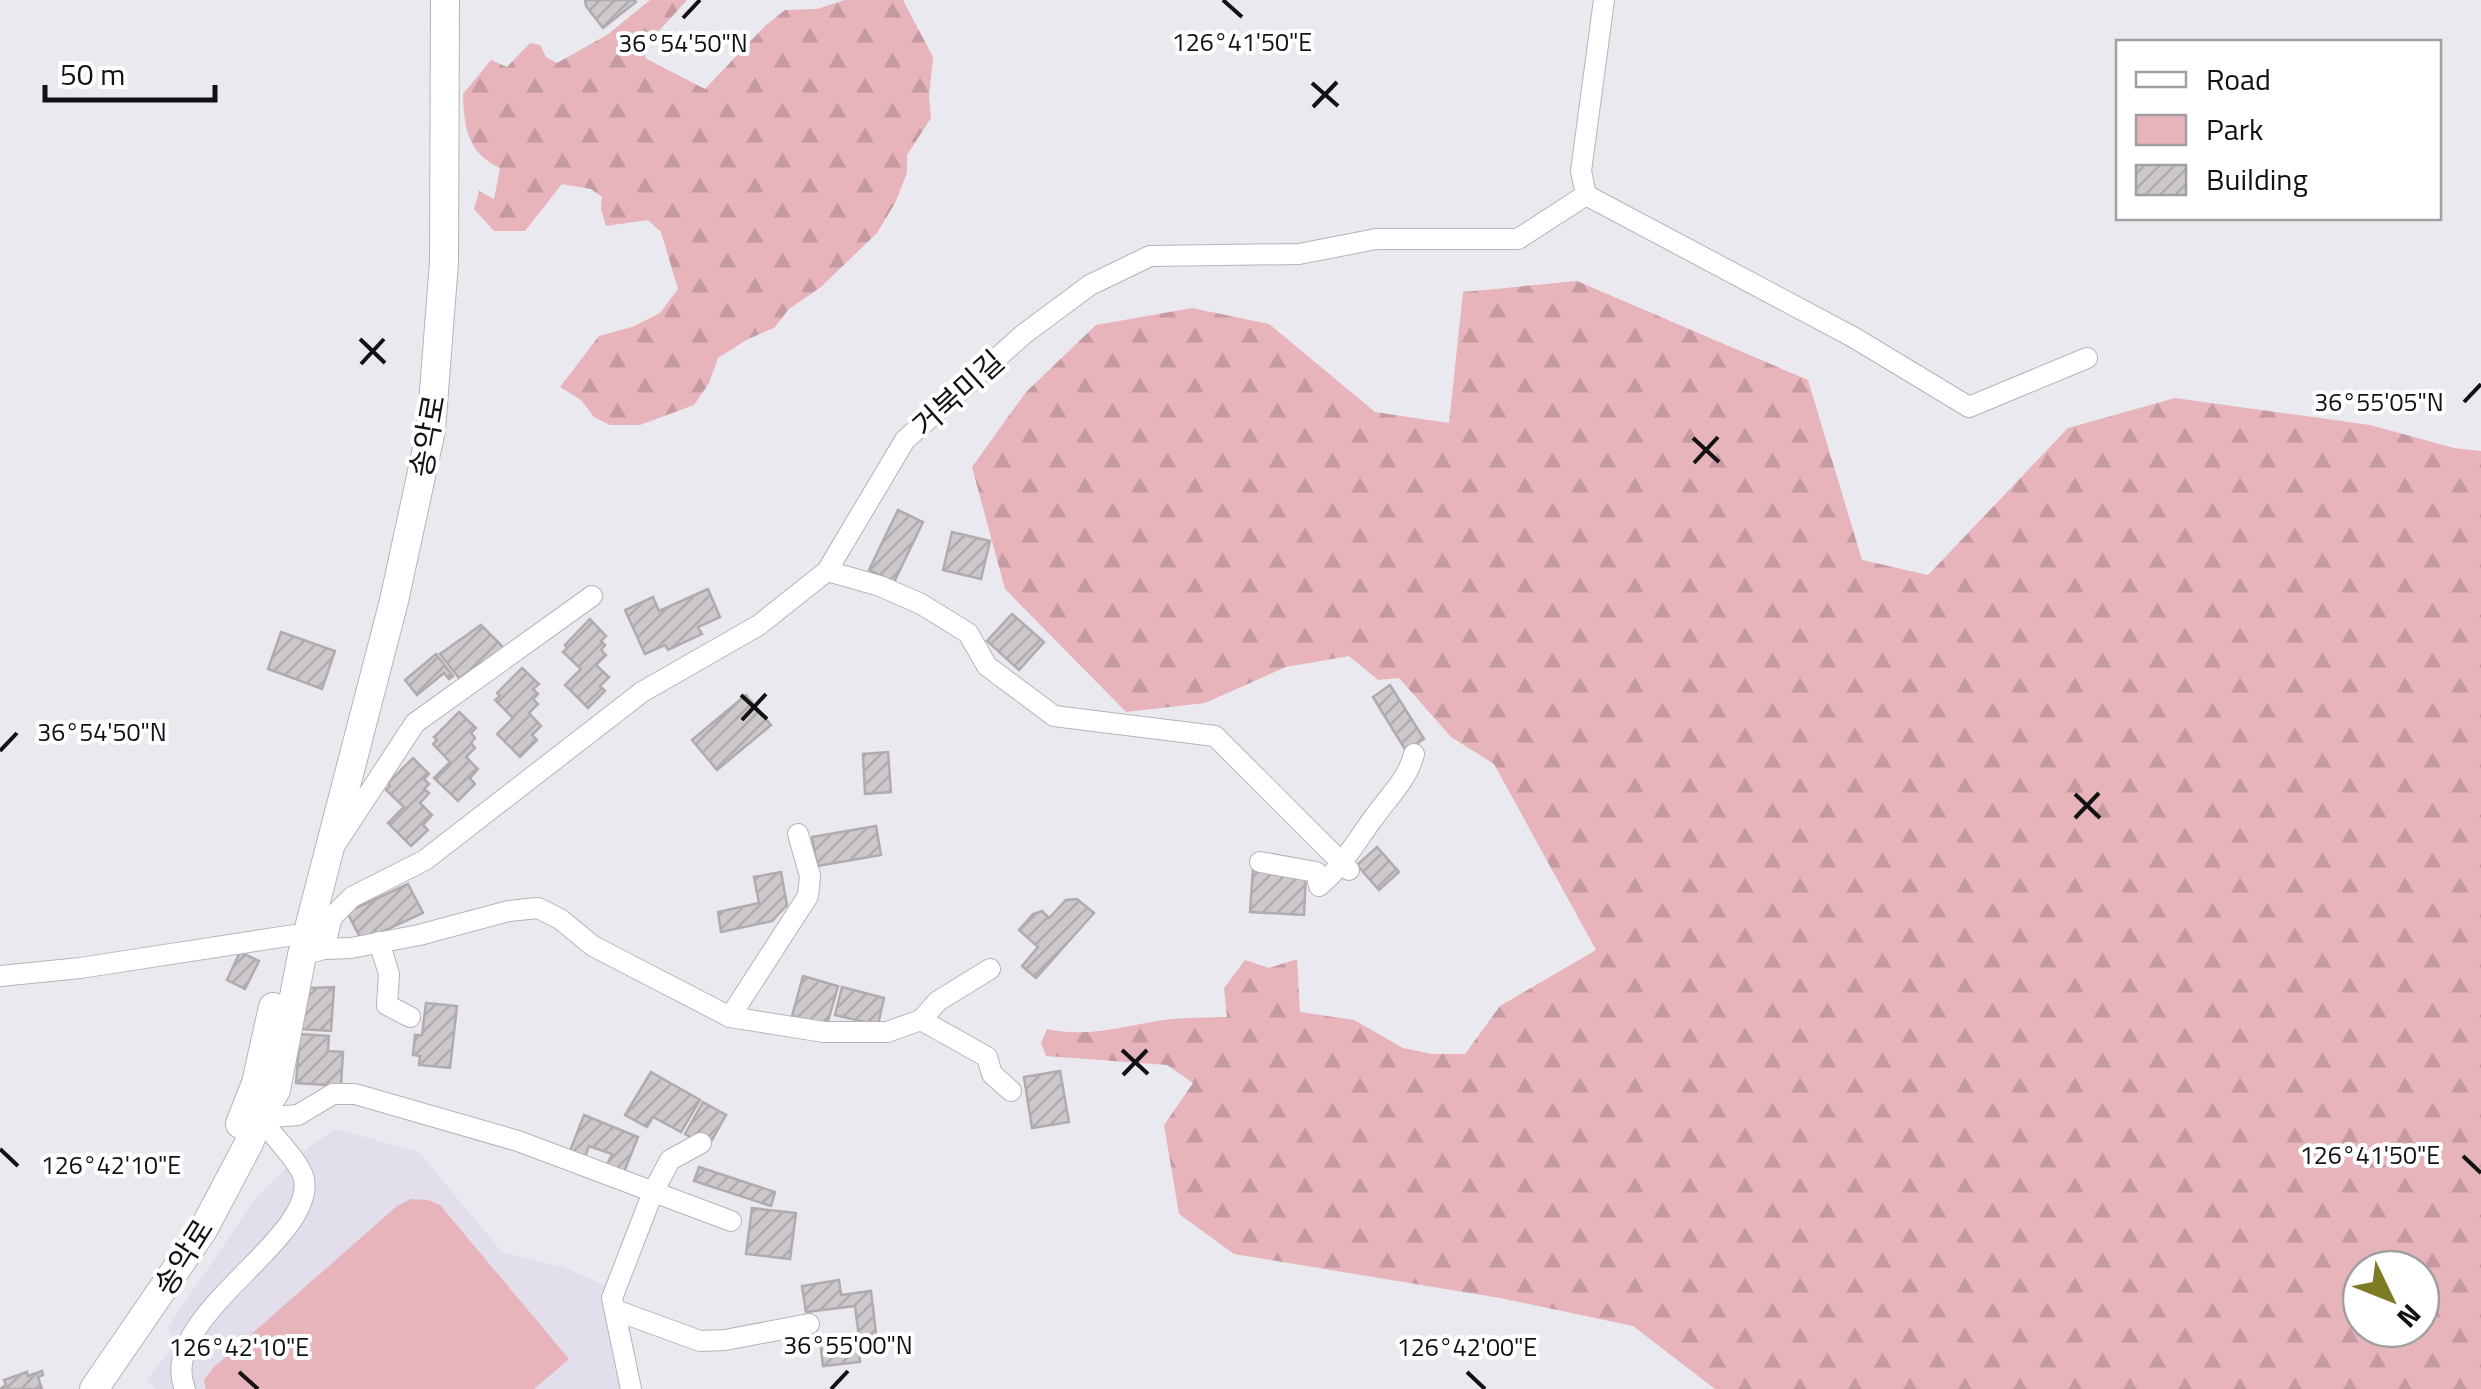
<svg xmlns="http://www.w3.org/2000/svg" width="2481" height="1389" viewBox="0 0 2481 1389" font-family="'Titillium Web','Noto Sans KR',sans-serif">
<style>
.built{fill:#e2deec}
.forest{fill:url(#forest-firs);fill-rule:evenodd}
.park{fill:#e7b4bc}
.building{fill:url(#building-hatch);stroke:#b0abaf;stroke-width:2.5}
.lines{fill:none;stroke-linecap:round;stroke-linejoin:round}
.minor-casing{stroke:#b5b4ba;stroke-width:22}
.secondary-casing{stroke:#b5b4ba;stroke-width:30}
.minor{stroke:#fff;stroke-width:20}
.secondary{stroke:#fff;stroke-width:28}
.ticks{fill:none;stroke:#121214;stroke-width:4}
.labels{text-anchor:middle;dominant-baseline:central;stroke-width:8;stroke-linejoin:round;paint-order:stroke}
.street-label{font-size:30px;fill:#121214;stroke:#fff}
.ticks-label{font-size:25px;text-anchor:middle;fill:#121214;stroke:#fff;stroke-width:8;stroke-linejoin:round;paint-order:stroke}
</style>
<defs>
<pattern id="forest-firs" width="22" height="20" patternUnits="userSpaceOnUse" patternTransform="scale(2.5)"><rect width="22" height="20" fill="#e7b4bc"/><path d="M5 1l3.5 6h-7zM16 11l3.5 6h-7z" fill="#c59aa1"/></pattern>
<pattern id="building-hatch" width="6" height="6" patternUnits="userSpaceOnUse" patternTransform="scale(2.5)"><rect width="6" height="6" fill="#cec8cc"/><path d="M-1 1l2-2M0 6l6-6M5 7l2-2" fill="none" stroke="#b0abae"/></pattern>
</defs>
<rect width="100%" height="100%" fill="#ebe9f0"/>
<polygon class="built" points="336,1129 419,1152 502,1252 563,1267 607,1286 625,1389 156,1389 147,1379 173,1347 168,1327 257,1196 312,1144"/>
<g class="forest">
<path d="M 650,0 L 687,0 L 647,44 L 645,58 L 705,89 L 765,26 L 785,10 L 817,9 L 845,0 L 903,0 L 933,57 L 929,97 L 931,118 L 907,155 L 907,173 L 895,203 L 877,233 L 821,287 L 789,309 L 774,328 L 748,339 L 718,358 L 709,383 L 694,405 L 640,425 L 610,425 L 594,417 L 581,400 L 560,387 L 599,336 L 632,327 L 660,313 L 678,289 L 661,232 L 648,220 L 606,226 L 601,209 L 602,197 L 591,189 L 562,184 L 525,231 L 494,231 L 474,209 L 479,191 L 494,199 L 500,168 C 467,153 464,127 463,94 L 491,60 L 507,67 L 530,43 L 540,45 L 546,57 L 557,63 L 607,35 Z"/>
<path d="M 1577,281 L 1808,380 L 1862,560 L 1928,575 L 2068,428 L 2175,398 L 2370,425 L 2454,448 L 2481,451 L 2481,1389 L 1715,1389 L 1633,1326 L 1500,1298 L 1234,1254 L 1179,1214 L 1164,1125 L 1193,1083 L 1167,1065 L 1046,1056 L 1041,1043 L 1047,1029 C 1089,1038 1123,1026 1164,1020 C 1184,1017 1206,1018 1227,1017 L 1224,988 L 1245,960 L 1269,968 L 1297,959 L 1300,1012 L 1354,1020 L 1403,1048 L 1432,1054 L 1465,1054 L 1500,1006 L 1596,950 L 1494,764 L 1451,737 L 1399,678 L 1378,680 L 1349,656 L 1286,667 L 1205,703 L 1126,712 L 1005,589 L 972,467 L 1026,392 L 1096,325 L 1192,308 L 1269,324 L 1375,412 L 1449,423 L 1463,292 ZM 2361,1269 L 2421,1269 L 2421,1329 L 2361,1329 Z"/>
</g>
<polygon class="park" points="411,1199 428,1200 440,1205 569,1359 534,1389 206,1389 204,1380 214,1367 397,1206"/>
<g class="building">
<polygon points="585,0 635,0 636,2 603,28 586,6"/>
<polygon points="898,510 923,522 894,582 869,570"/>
<polygon points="952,532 990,541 981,579 943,570"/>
<polygon points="708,589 720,617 698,627 702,634 668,650 665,645 645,654 625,610 653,597 659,611"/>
<polygon points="1012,614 1044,642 1019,670 987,641"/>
<polygon points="590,619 606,636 601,641 605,645 601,650 606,655 596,665 609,677 600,686 605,691 588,708 565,685 581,669 563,652 567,648 565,645"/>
<polygon points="481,625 504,648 459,678 440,654"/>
<polygon points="281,632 335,651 322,689 268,669"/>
<polygon points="436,654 453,676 449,679 444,673 417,695 405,680"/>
<polygon points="522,668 539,684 533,689 538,694 533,699 538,704 529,713 541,726 532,735 537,740 520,757 497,734 513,718 495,700 500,696 497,693"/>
<polygon points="1390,685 1424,739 1406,751 1373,697"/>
<polygon points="746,695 771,725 717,770 692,740"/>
<polygon points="459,712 476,728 471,733 475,738 471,743 475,748 466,757 478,769 470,778 475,784 458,801 434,778 450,762 433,744 437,740 434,737"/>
<polygon points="888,752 891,792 865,794 863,754"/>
<polygon points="413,758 429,774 424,779 429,784 424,789 429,793 420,803 432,815 423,825 428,830 411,846 388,823 404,807 386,790 390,786 388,783"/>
<polygon points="876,826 881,855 817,866 812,837"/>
<polygon points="1377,847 1399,872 1379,890 1357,865"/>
<polygon points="1253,870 1306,872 1304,915 1250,912"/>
<polygon points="781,872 787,905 772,921 721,932 718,912 759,903 754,877"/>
<polygon points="408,884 423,913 362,941 347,912"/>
<polygon points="1077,899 1094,913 1036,978 1022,966 1038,947 1019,930 1033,914 1042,911 1049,918 1066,900"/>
<polygon points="240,952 259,961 245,989 227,980"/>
<polygon points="803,976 838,986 827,1025 792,1016"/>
<polygon points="334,987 331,1031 301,1029 308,988"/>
<polygon points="842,987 884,998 878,1025 835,1015"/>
<polygon points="426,1003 457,1006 450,1068 419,1065 420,1056 413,1055 415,1035 422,1035"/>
<polygon points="300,1034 329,1036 328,1051 343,1052 341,1086 296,1083"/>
<polygon points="1060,1071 1069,1122 1032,1128 1024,1077"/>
<polygon points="651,1072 700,1100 681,1132 653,1117 647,1127 625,1115"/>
<polygon points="703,1102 726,1115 712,1140 700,1133 696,1140 685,1134"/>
<polygon points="584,1115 638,1137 624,1172 607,1165 612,1154 589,1146 585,1157 570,1151"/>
<polygon points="699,1167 775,1192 771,1206 694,1181"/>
<polygon points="752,1208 796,1213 790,1259 746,1254"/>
<polygon points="839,1280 841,1295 871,1291 878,1350 861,1353 855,1306 806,1312 802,1286"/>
<polygon points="857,1336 860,1362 823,1366 820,1340"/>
<polygon points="42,1371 43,1375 38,1377 42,1389 0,1389 6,1385 4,1380 27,1372 28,1376"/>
</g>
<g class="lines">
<defs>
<g id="minor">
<polyline points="1586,195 1853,337 1969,407 2087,358"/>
<polyline points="827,571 880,586 921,604 968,633 987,666 1054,716 1215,736 1349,870"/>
<polyline points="337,842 415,723 592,596"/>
<path d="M 1260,862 L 1316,872 L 1319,886 C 1344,865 1356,841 1375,816 C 1389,796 1408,779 1414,754"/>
<polyline points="379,942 389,974 387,1005 410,1017"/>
<polyline points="324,949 351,948 419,935 509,911 538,908 560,919 593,946 730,1017 824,1032 887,1032 921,1020 987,1057 992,1074 1011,1091"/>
<polyline points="302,955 324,949 332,917 352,897 425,860 642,692 759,625 827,571 905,440 1024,334 1090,285 1150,256 1299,254 1376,239 1518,239 1586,195 1581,171 1604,0"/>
<polyline points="0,976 80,968 294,935"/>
<polyline points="730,1017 808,896 810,876 798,834"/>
<polyline points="921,1020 938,1001 990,969"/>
<polyline points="259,1118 298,1115 333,1094 355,1094 518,1141 731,1221"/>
<polyline points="615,1310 700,1341 725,1340 809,1324"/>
<path d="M 185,1389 C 155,1317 316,1241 304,1179 C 301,1163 270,1132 259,1118"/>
<polyline points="631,1389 612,1298 653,1192 670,1160 701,1143"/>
</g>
<g id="secondary">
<polyline points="240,1124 256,1083 273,1007"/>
<polyline points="94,1389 203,1230 249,1143 259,1118 276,1090 302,955 394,601 431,430 444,262 445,0"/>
</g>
</defs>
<use href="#minor" class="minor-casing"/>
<use href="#secondary" class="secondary-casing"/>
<use href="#minor" class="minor"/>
<use href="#secondary" class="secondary"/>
</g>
<path class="ticks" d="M 1223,0 L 1242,17M 683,18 L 700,0M 1312,83 L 1338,106M 1313,107 L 1337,82M 360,339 L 385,363M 361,364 L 384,339M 2464,402 L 2481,384M 1693,438 L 1719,462M 1694,463 L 1718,437M 741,695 L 767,719M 742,720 L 766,694M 0,751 L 17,733M 2075,794 L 2100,818M 2075,818 L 2099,793M 1122,1050 L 1148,1074M 1123,1075 L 1147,1050M 0,1149 L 18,1166M 2463,1156 L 2481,1173M 239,1372 L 258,1389M 1467,1372 L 1485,1389M 831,1389 L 848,1371"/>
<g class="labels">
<g class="street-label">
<text transform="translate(958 393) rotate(-42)">거북미길</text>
<text transform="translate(427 436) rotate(-80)">송악로</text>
<text transform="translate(183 1257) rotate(-58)">송악로</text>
</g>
</g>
<g class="ticks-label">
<text x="1242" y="51">126°41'50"E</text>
<text x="683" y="52">36°54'50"N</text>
<text x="2379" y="411">36°55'05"N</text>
<text x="102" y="741">36°54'50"N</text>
<text x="2370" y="1164">126°41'50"E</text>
<text x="111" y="1174">126°42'10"E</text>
<text x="848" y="1354">36°55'00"N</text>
<text x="239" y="1356">126°42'10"E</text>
<text x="1467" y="1356">126°42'00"E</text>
</g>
<rect x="2116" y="40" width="325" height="180" fill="#ffffff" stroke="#a0a0a1" stroke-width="2.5"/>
<rect x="2136" y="72" width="50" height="15" fill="#ffffff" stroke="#a0a0a1" stroke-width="2.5"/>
<text x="2206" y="90" font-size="30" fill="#121214">Road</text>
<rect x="2136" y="115" width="50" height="30" fill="#e7b4bc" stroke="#a0a0a1" stroke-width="2.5"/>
<text x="2206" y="140" font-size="30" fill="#121214">Park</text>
<rect x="2136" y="165" width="50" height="30" fill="url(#building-hatch)" stroke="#a0a0a1" stroke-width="2.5"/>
<text x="2206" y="190" font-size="30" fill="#121214">Building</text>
<g transform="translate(2391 1299) rotate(133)"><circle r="48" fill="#ffffff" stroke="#a0a0a1" stroke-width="2.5"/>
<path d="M0-8L18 38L0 25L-18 38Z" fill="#7d7c24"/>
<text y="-15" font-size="28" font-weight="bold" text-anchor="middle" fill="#121214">N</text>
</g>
<path d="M45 85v15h170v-15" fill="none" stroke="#121214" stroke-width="5"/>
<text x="60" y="85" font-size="30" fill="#121214" stroke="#ffffff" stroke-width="8" paint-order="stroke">50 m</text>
</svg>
